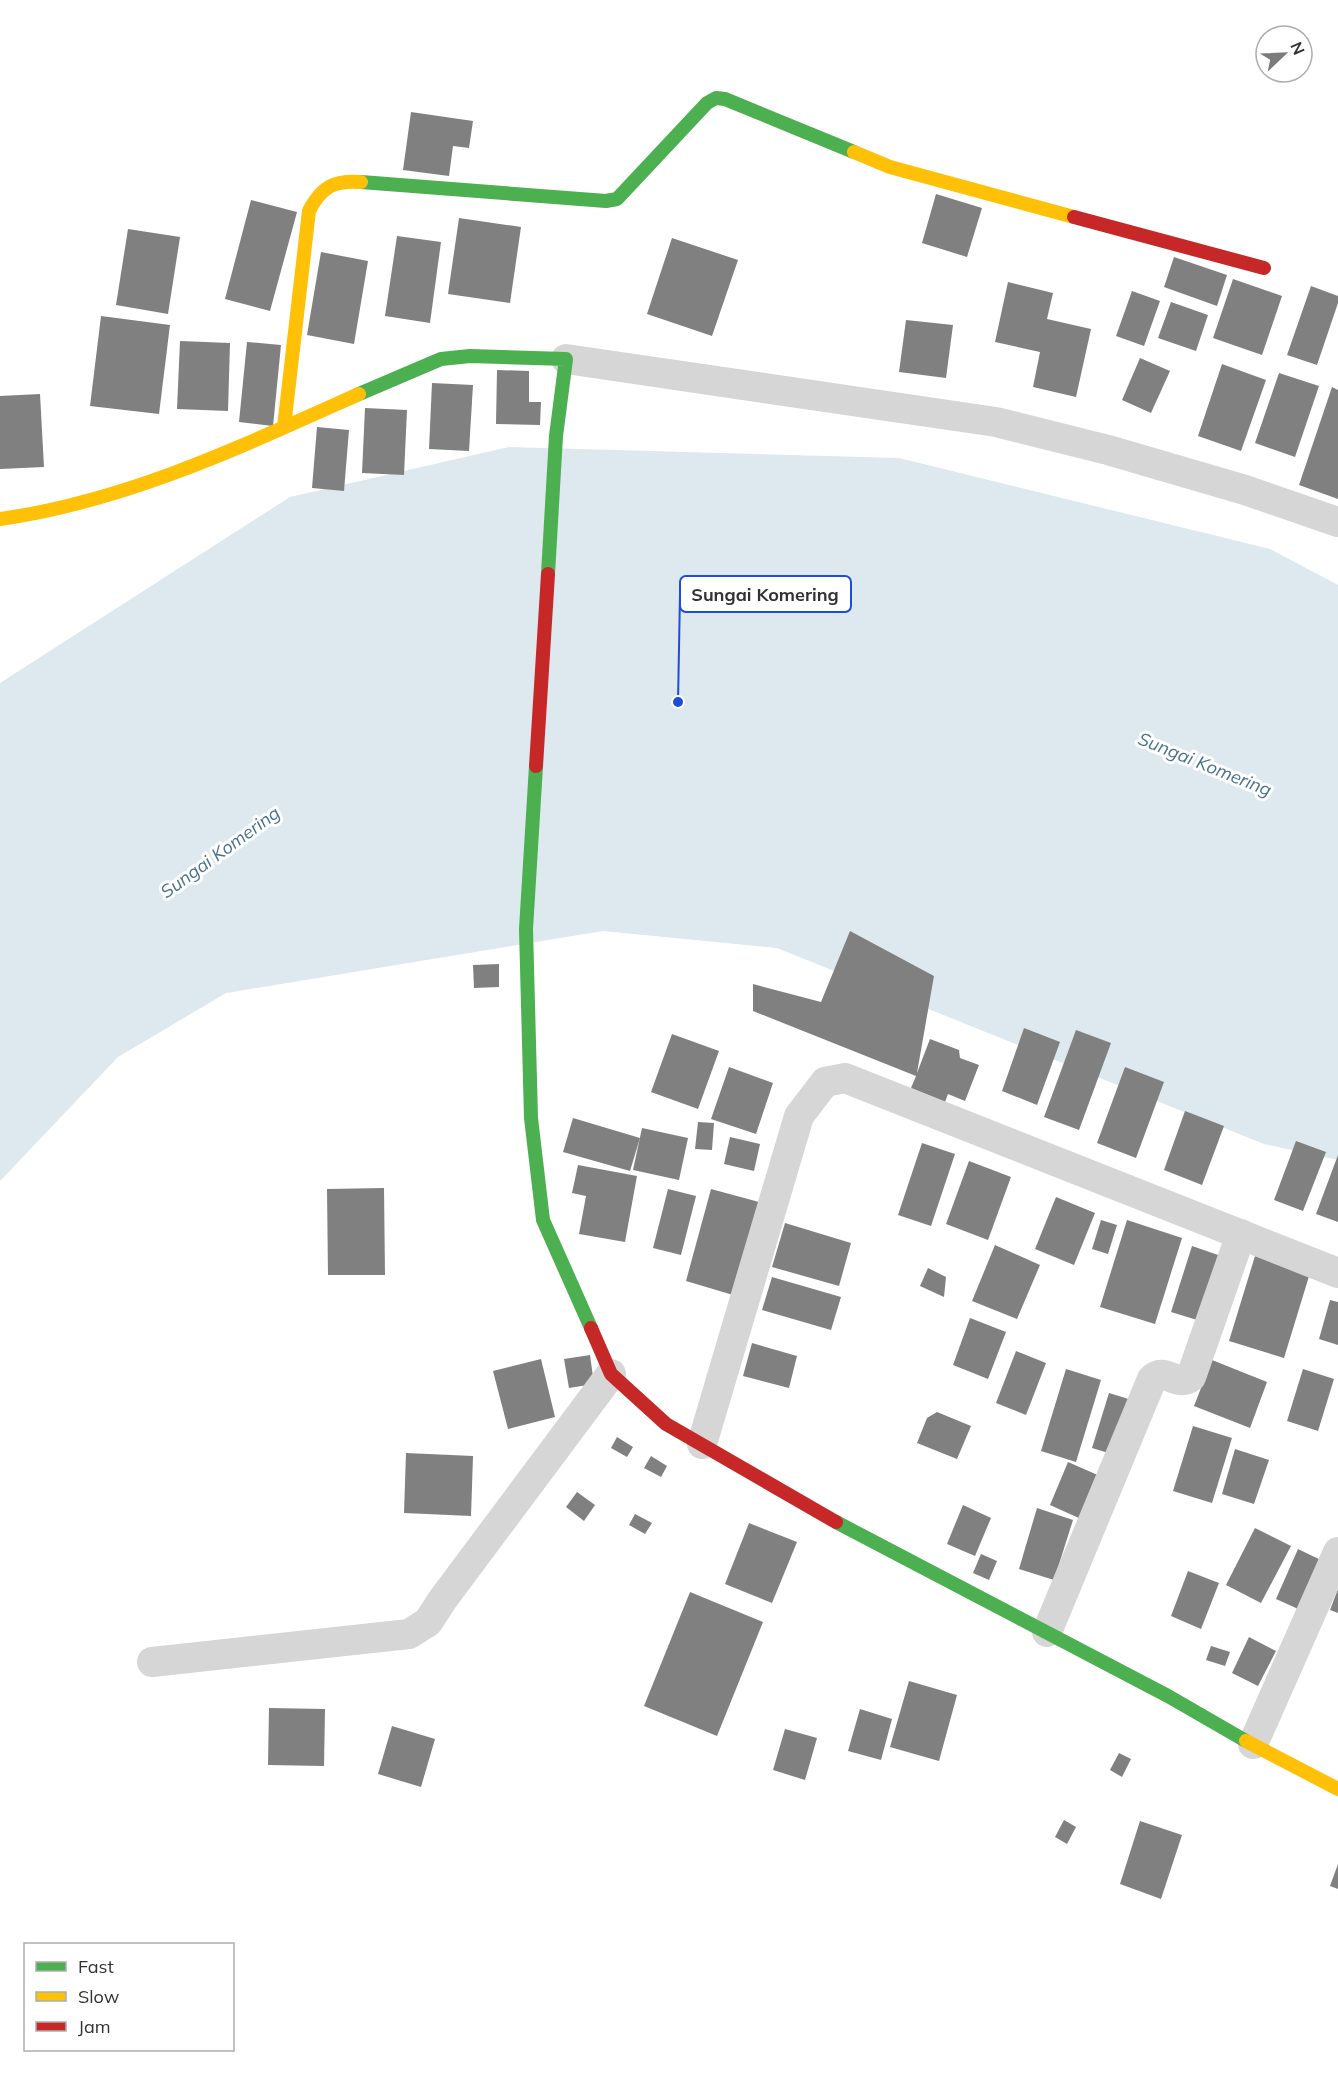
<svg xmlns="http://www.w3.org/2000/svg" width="1338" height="2075" viewBox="0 0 1338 2075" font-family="Mulish,sans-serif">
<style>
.water{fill:#dde8ef}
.building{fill:#808080}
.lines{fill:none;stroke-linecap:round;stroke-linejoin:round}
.street{stroke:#d6d6d6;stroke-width:30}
.fast{stroke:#4caf50;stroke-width:14}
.slow{stroke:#ffc107;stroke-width:14}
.jam{stroke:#c62828;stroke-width:14}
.labels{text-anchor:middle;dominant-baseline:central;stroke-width:6;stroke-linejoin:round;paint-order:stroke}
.water-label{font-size:18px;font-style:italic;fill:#49718b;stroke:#fff}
.leader{fill:none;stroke:#1d4ed8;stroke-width:2}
.callout-dot{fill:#1d4ed8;stroke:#fff;stroke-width:2}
.callout{fill:#fff;stroke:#1d4ed8;stroke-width:2}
.callout-label{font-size:18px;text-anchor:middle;font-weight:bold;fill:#323232}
</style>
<rect width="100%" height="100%" fill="#fff"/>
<polygon class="water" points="509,447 899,458 1270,549 1338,585 1338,1160 1264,1144 777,948 603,931 226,993 118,1057 0,1181 0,683 290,497"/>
<g class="building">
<polygon points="411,112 473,121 469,148 453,146 449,176 403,170"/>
<polygon points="936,194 982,208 967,257 922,243"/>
<polygon points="251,200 297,212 270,311 225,299"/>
<polygon points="459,218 521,227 510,303 448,294"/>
<polygon points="128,229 180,237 168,314 116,305"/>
<polygon points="397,236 441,242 430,323 385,316"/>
<polygon points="672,238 738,260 712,336 647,314"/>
<polygon points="321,252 368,261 354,344 307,335"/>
<polygon points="1174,257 1227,275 1217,306 1164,287"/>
<polygon points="1233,279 1282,296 1262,355 1213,338"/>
<polygon points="1008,282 1053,293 1047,319 1091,329 1076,397 1033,387 1040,352 995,342"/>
<polygon points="1311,286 1338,296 1338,303 1317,365 1287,355"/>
<polygon points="1132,291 1160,301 1144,346 1116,336"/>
<polygon points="1171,302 1208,315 1196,351 1158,338"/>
<polygon points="101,316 170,325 159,414 90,406"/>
<polygon points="906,320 953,325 946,378 899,372"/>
<polygon points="180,341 230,343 228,411 177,409"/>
<polygon points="247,342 281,345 273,426 239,422"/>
<polygon points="1140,358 1170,371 1151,413 1122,400"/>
<polygon points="1222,364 1266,380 1241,451 1198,436"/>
<polygon points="497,370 529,371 529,402 541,402 540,425 496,424"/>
<polygon points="1279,373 1319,386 1295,457 1255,443"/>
<polygon points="432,383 473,385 469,451 429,449"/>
<polygon points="1332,387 1338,390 1338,499 1299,485"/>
<polygon points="40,394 44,467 0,469 0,396"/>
<polygon points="365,408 407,410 404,475 362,473"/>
<polygon points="317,427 349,430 344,491 312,488"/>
<polygon points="850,931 934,976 917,1073 930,1039 959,1050 960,1058 979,1065 965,1101 948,1094 945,1102 911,1088 916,1076 753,1011 753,984 821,1002"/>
<polygon points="499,964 499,987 474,988 473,965"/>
<polygon points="1024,1028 1060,1042 1037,1105 1002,1091"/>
<polygon points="1076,1030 1111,1043 1079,1130 1044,1117"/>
<polygon points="672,1034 719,1051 698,1109 651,1092"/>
<polygon points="729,1067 773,1083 756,1134 711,1119"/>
<polygon points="1125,1067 1164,1082 1136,1158 1097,1143"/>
<polygon points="1185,1111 1224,1126 1202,1185 1164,1170"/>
<polygon points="573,1118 640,1138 630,1171 563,1152"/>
<polygon points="698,1122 714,1123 712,1150 695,1149"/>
<polygon points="642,1128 688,1138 679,1180 633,1170"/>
<polygon points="730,1137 760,1144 754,1171 724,1164"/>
<polygon points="1296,1141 1326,1152 1303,1211 1274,1200"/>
<polygon points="922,1143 955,1154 931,1226 898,1215"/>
<polygon points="1338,1155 1338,1222 1316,1214"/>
<polygon points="969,1161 1011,1177 988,1240 946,1224"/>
<polygon points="578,1165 637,1176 625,1242 579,1234 586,1196 572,1193"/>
<polygon points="384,1188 385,1275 328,1275 327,1189"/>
<polygon points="668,1189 696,1196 681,1255 653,1248"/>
<polygon points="711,1189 759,1202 733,1295 686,1281"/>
<polygon points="1056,1197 1095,1213 1074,1265 1035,1249"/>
<polygon points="1101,1220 1117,1225 1108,1254 1092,1249"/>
<polygon points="1127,1220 1182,1238 1155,1324 1100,1307"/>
<polygon points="785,1223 851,1243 839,1286 772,1267"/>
<polygon points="995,1245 1040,1265 1017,1319 972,1301"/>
<polygon points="1192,1246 1227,1258 1207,1323 1171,1312"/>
<polygon points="1255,1256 1310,1273 1284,1358 1229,1341"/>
<polygon points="928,1268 946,1277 944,1297 920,1286"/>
<polygon points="772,1277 841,1297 831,1330 762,1310"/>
<polygon points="1330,1300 1338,1302 1338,1345 1319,1339"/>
<polygon points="970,1318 1006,1332 988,1379 953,1365"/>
<polygon points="752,1343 797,1356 789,1388 743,1376"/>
<polygon points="1016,1351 1046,1363 1026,1415 996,1403"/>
<polygon points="590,1355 594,1384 569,1388 564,1359"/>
<polygon points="541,1359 555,1417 508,1429 493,1371"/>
<polygon points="1212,1360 1267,1382 1250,1428 1194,1406"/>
<polygon points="1066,1369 1101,1380 1076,1462 1041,1451"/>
<polygon points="1303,1369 1334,1379 1318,1431 1287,1421"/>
<polygon points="1109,1393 1135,1401 1118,1456 1092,1448"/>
<polygon points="937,1412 971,1426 957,1459 917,1443 927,1418"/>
<polygon points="1193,1426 1232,1438 1212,1503 1173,1491"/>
<polygon points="617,1437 633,1447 627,1457 611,1448"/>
<polygon points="1235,1449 1269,1460 1254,1504 1222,1494"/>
<polygon points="406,1453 473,1456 471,1516 404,1513"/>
<polygon points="651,1456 667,1466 661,1477 644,1468"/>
<polygon points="1068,1462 1100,1476 1081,1519 1050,1505"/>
<polygon points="577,1492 595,1505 584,1521 566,1507"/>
<polygon points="963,1505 991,1518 975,1556 947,1544"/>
<polygon points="1037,1508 1073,1520 1054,1580 1019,1569"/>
<polygon points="635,1514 652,1523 645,1534 629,1525"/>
<polygon points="749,1523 797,1542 772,1603 725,1584"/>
<polygon points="1255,1528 1291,1546 1261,1603 1226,1585"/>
<polygon points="1298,1549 1329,1564 1307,1613 1276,1599"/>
<polygon points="981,1554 997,1561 989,1580 973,1573"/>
<polygon points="1188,1571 1219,1583 1201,1629 1171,1616"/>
<polygon points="1338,1589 1338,1613 1330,1610"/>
<polygon points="690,1592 763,1622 717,1736 644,1706"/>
<polygon points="1249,1637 1276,1651 1258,1686 1232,1673"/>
<polygon points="1211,1646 1230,1652 1225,1666 1206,1660"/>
<polygon points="909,1681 957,1695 939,1761 890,1747"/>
<polygon points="269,1708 325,1709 324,1766 268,1765"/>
<polygon points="860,1709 892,1719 881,1760 848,1751"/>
<polygon points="392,1726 435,1739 421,1787 378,1774"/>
<polygon points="785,1729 817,1738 805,1780 773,1770"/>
<polygon points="1119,1753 1131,1759 1122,1777 1110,1770"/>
<polygon points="1064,1820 1076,1827 1067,1844 1055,1837"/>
<polygon points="1140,1821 1182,1835 1161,1899 1120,1884"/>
<polygon points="1338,1864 1338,1889 1330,1886"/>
</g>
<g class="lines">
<g class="street">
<polyline points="566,359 996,422 1108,450 1245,490 1338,522"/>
<polyline points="702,1444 799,1116 825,1082 845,1078 1338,1273"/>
<path d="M 1047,1632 L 1152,1379 C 1165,1366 1177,1388 1191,1377 L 1241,1234"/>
<polyline points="152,1662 409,1634 428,1622 443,1599 611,1374"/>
<polyline points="1253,1744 1338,1552"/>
</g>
<g class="fast">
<polyline points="361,182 606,201 617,199 707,103 716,98 725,99 854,152"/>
<polyline points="359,394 441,359 470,356 566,359 556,436 548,574"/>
<polyline points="536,766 526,929 531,1118 543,1220 591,1328"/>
<polyline points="836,1522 1168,1696 1246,1741"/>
</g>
<g class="slow">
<polyline points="854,152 890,167 1074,217"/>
<path d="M 284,427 L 309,211 C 321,187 334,180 361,182"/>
<path d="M 0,519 C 127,501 243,446 359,394"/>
<polyline points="1246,1741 1338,1789"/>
</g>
<g class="jam">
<polyline points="1074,217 1264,268"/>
<polyline points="536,766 548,574"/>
<polyline points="591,1328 611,1374 666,1424 836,1522"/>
</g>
</g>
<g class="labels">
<g class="water-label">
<text transform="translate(1205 764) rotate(22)">Sungai Komering</text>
<text transform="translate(220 852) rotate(-36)">Sungai Komering</text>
</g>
</g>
<path class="leader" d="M678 702L680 594"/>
<circle class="callout-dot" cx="678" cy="702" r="6"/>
<rect class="callout" x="680" y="576" width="171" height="36" rx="6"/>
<g class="callout-label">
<text x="765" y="601">Sungai Komering</text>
</g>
<rect x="24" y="1943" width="210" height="108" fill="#ffffff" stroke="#adadad" stroke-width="1.5"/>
<rect x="36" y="1962" width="30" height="9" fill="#4caf50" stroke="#adadad" stroke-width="1.5"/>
<text x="78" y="1973" font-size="18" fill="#323232">Fast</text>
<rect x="36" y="1992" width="30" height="9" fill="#ffc107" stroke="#adadad" stroke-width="1.5"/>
<text x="78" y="2003" font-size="18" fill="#323232">Slow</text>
<rect x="36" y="2022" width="30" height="9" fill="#c62828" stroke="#adadad" stroke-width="1.5"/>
<text x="78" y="2033" font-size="18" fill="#323232">Jam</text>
<g transform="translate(1284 54) rotate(67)"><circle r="28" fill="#ffffff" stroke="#adadad" stroke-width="1.5"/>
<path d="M0-4.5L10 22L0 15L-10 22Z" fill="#7a7a7a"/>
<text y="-9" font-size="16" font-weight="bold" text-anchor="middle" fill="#323232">N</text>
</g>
</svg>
